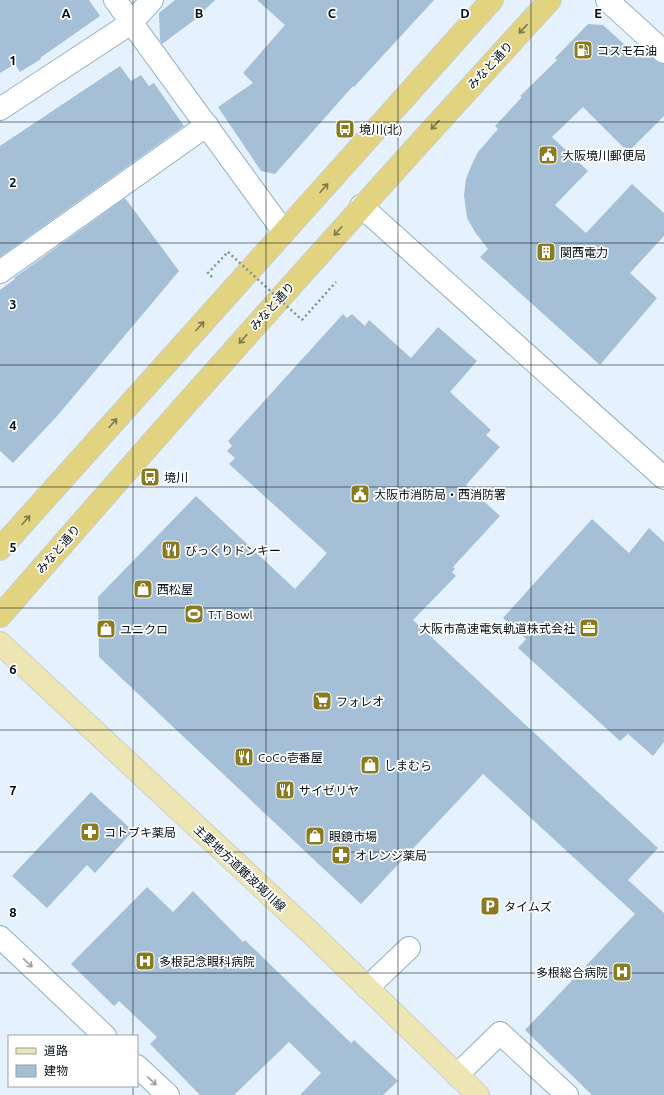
<svg xmlns="http://www.w3.org/2000/svg" width="664" height="1095" viewBox="0 0 664 1095" font-family="Ubuntu,'Noto Sans JP',sans-serif">
<style>
.building{fill:#a5c0d6}
.lines{fill:none;stroke-linecap:round;stroke-linejoin:round}
.minor-casing{stroke:#8fafc7;stroke-width:24}
.major-casing{stroke:#cdcfd1;stroke-width:24}
.highway-casing{stroke:#cdcfd1;stroke-width:24}
.path{stroke:#838f99;stroke-width:2.5;stroke-dasharray:2 3;stroke-linecap:butt}
.minor{stroke:#fff;stroke-width:22}
.major{stroke:#ede5b2;stroke-width:22}
.highway{stroke:#e1d37f;stroke-width:22}
.path-bridge{stroke:#838f99;stroke-width:2.5;stroke-dasharray:2 3;stroke-linecap:butt}
.oneway{stroke:#7e7a50}
.oneway2{stroke:#9b9fa2}
.grid{fill:none;stroke:#040e17;stroke-width:1;stroke-opacity:0.55}
.labels{text-anchor:middle;dominant-baseline:central;stroke-width:3.5;stroke-linejoin:round;paint-order:stroke}
.poi-label{font-size:12px;fill:#040e17;stroke:#fff;text-anchor:start}
.street-label{font-size:12px;fill:#040e17;stroke:#fff}
.grid-label{font-size:13px;text-anchor:middle;font-weight:bold;fill:#040e17;stroke:#fff;stroke-width:3.5;stroke-linejoin:round;paint-order:stroke}
</style>
<rect width="100%" height="100%" fill="#e5f2fd"/>
<g class="building">
<polygon points="0,0 89,0 100,16 40,58 41,59 20,72 15,64 0,73"/>
<polygon points="175,0 215,0 193,21 162,44 160,40 159,13"/>
<polygon points="257,0 434,0 354,87 353,86 275,174 261,171 218,107 253,83 243,73 285,25"/>
<polygon points="588,24 603,25 635,54 641,48 656,61 664,64 664,116 628,152 583,107 552,137 588,171 555,205 586,233 632,184 664,213 664,236 630,273 657,298 600,365 480,257 488,249 475,232 467,218 464,195 466,179 472,164 478,152 498,129 495,126 522,97 520,96 557,60 555,58"/>
<polygon points="120,66 131,81 141,75 149,86 154,83 184,126 0,257 0,146"/>
<polygon points="125,198 179,271 58,415 13,463 0,451 0,290 15,279 14,278"/>
<polygon points="343,314 347,318 352,314 365,326 369,320 411,358 438,327 477,361 450,392 491,430 486,435 500,447 466,485 500,516 453,567 455,569 452,572 456,576 413,620 658,848 628,880 664,913 664,1095 592,1095 525,1030 635,914 483,774 361,904 99,657 98,597 196,496 295,589 327,553 229,464 235,458 227,451 232,446 228,441"/>
<polygon points="592,519 629,553 649,528 664,542 664,742 653,756 628,734 620,741 518,648 526,639 503,618"/>
<polygon points="91,792 133,831 95,873 87,865 47,908 12,876"/>
<polygon points="147,887 173,912 193,891 243,942 245,940 351,1043 354,1040 398,1081 383,1095 300,1095 321,1073 289,1042 234,1095 200,1095 150,1044 157,1037 119,1001 114,1006 71,964"/>
</g>
<g class="lines">
<defs>
<g id="minor">
<polyline points="115,0 284,232"/>
<polyline points="607,0 664,52"/>
<polyline points="0,109 131,23 152,0"/>
<polyline points="361,206 664,478"/>
<polyline points="0,272 207,125"/>
<polyline points="0,937 105,1036"/>
<polyline points="367,988 409,948"/>
<polyline points="137,1066 168,1095"/>
<polyline points="457,1075 500,1033 567,1095"/>
</g>
<polyline id="major" points="0,643 311,933 478,1095"/>
<g id="highway">
<polyline points="0,549 492,0"/>
<path d="M 0,616 C 181,408 364,203 550,0"/>
</g>
</defs>
<use href="#minor" class="minor-casing"/>
<use href="#major" class="major-casing"/>
<use href="#highway" class="highway-casing"/>
<g class="path">
<polyline points="212,277 208,273 228,252"/>
<polyline points="302,320 336,282"/>
</g>
<use href="#minor" class="minor"/>
<use href="#major" class="major"/>
<use href="#highway" class="highway"/>
<polyline class="path-bridge" points="228,252 302,320"/>
</g>
<defs><path id="oneway-shaft" d="M-6 0H5M1.5-3L5.5 0L1.5 3" fill="none" stroke-width="1.6" stroke-linecap="round" stroke-linejoin="round"/></defs>
<g class="oneway">
<use href="#oneway-shaft" transform="translate(523 29) rotate(133)"/>
<use href="#oneway-shaft" transform="translate(435 125) rotate(133)"/>
<use href="#oneway-shaft" transform="translate(324 188) rotate(-48)"/>
<use href="#oneway-shaft" transform="translate(338 231) rotate(132)"/>
<use href="#oneway-shaft" transform="translate(200 326) rotate(-48)"/>
<use href="#oneway-shaft" transform="translate(243 339) rotate(132)"/>
<use href="#oneway-shaft" transform="translate(113 423) rotate(-48)"/>
<use href="#oneway-shaft" transform="translate(26 520) rotate(-48)"/>
</g>
<g class="oneway2">
<use href="#oneway-shaft" transform="translate(28 963) rotate(43)"/>
<use href="#oneway-shaft" transform="translate(152 1081) rotate(43)"/>
</g>
<path class="grid" d="M 133,0 L 133,1036M 266,0 L 266,1095M 398,0 L 398,1095M 531,0 L 531,1095M 0,122 L 664,122M 0,243 L 664,243M 0,365 L 664,365M 0,487 L 664,487M 0,608 L 664,608M 0,730 L 664,730M 0,852 L 664,852M 0,973 L 664,973M 133,1086 L 133,1095"/>
<defs>
<symbol id="fuel-square" viewBox="-11 -11 22 22"><rect x="-9" y="-9" width="18" height="18" rx="4" fill="#897b20" stroke="#fff"/><path d="M-5.5-6h7V0h2V4h1.3V-2.5L3-4.5l.8-.8L6-3V5H2.5V1h-1V6h-7ZM-4.2-4.7v3.2H.2V-4.7Z" fill="#fff"/></symbol>
<symbol id="bus-square" viewBox="-11 -11 22 22"><rect x="-9" y="-9" width="18" height="18" rx="4" fill="#897b20" stroke="#fff"/><path d="M-5-6H5V4H4V6H2V4H-2V6H-4V4H-5ZM-3.5-4V0h7V-4ZM-3.5 1.2v1.5H-2V1.2ZM2 1.2v1.5H3.5V1.2Z" fill="#fff"/></symbol>
<symbol id="civic-square" viewBox="-11 -11 22 22"><rect x="-9" y="-9" width="18" height="18" rx="4" fill="#897b20" stroke="#fff"/><path d="M-.6-6.5H3V-4.5H.6V-3L4-1V1h2V6H-6V1h2V-1L-.6-3ZM-1.2 2.5V6h2.4V2.5Z" fill="#fff"/></symbol>
<symbol id="building-square" viewBox="-11 -11 22 22"><rect x="-9" y="-9" width="18" height="18" rx="4" fill="#897b20" stroke="#fff"/><path d="M-4-6H4V6H1V3H-1V6H-4ZM-2.5-4.3h1.7v1.8h-1.7ZM.8-4.3h1.7v1.8H.8ZM-2.5-1h1.7V.8h-1.7ZM.8-1h1.7V.8H.8Z" fill="#fff"/></symbol>
<symbol id="restaurant-square" viewBox="-11 -11 22 22"><rect x="-9" y="-9" width="18" height="18" rx="4" fill="#897b20" stroke="#fff"/><path d="M-5-6h1v4h1v-4h1v4h1v-4h1v5L-1.5 .5V6h-2V.5L-5-1ZM5-6V6H3V1.5H1.5Q1.5-4 5-6Z" fill="#fff"/></symbol>
<symbol id="shop-square" viewBox="-11 -11 22 22"><rect x="-9" y="-9" width="18" height="18" rx="4" fill="#897b20" stroke="#fff"/><path d="M-5-2.5h2.3a2.7 3.5 0 0 1 5.4 0H5L5.5 6h-11ZM-1.5-2.5h3a1.5 2.3 0 0 0-3 0Z" fill="#fff"/></symbol>
<symbol id="stadium-square" viewBox="-11 -11 22 22"><rect x="-9" y="-9" width="18" height="18" rx="4" fill="#897b20" stroke="#fff"/><path d="M0-5a6.5 5 0 1 0 0 10a6.5 5 0 1 0 0-10ZM-3.5-1.8h7v3.6h-7Z" fill="#fff"/></symbol>
<symbol id="office-square" viewBox="-11 -11 22 22"><rect x="-9" y="-9" width="18" height="18" rx="4" fill="#897b20" stroke="#fff"/><path d="M-6-3h4V-5.5h4V-3h4V5H-6ZM-1-4.5V-3h2v-1.5ZM-6 0V1H6V0Z" fill="#fff"/></symbol>
<symbol id="supermarket-square" viewBox="-11 -11 22 22"><rect x="-9" y="-9" width="18" height="18" rx="4" fill="#897b20" stroke="#fff"/><path d="M-6-5.5h2.5l.6 2H6L4.5 2H-2.5L-4.4-4H-6ZM-1.5 3.2a1.3 1.3 0 1 0 .1 0ZM3 3.2a1.3 1.3 0 1 0 .1 0Z" fill="#fff"/></symbol>
<symbol id="pharmacy-square" viewBox="-11 -11 22 22"><rect x="-9" y="-9" width="18" height="18" rx="4" fill="#897b20" stroke="#fff"/><path d="M-2-6h4v4h4v4h-4v4h-4v-4h-4v-4h4Z" fill="#fff"/></symbol>
<symbol id="parking-square" viewBox="-11 -11 22 22"><rect x="-9" y="-9" width="18" height="18" rx="4" fill="#897b20" stroke="#fff"/><path d="M-3.5-5.5H1a3.5 3.5 0 0 1 0 7H-1V5.5H-3.5ZM-1-3.4V-.6H.8a1.4 1.4 0 0 0 0-2.8Z" fill="#fff"/></symbol>
<symbol id="hospital-square" viewBox="-11 -11 22 22"><rect x="-9" y="-9" width="18" height="18" rx="4" fill="#897b20" stroke="#fff"/><path d="M-5-5h3v3.5h4V-5h3V5h-3V1.5h-4V5h-3Z" fill="#fff"/></symbol>
</defs>
<g fill-rule="evenodd">
<use href="#fuel-square" x="572" y="39" width="22" height="22"/>
<use href="#bus-square" x="334" y="118" width="22" height="22"/>
<use href="#civic-square" x="537" y="144" width="22" height="22"/>
<use href="#building-square" x="535" y="241" width="22" height="22"/>
<use href="#bus-square" x="139" y="466" width="22" height="22"/>
<use href="#civic-square" x="349" y="483" width="22" height="22"/>
<use href="#restaurant-square" x="160" y="539" width="22" height="22"/>
<use href="#shop-square" x="132" y="578" width="22" height="22"/>
<use href="#stadium-square" x="183" y="603" width="22" height="22"/>
<use href="#office-square" x="578" y="617" width="22" height="22"/>
<use href="#shop-square" x="95" y="618" width="22" height="22"/>
<use href="#supermarket-square" x="311" y="690" width="22" height="22"/>
<use href="#restaurant-square" x="233" y="746" width="22" height="22"/>
<use href="#shop-square" x="359" y="754" width="22" height="22"/>
<use href="#restaurant-square" x="274" y="779" width="22" height="22"/>
<use href="#pharmacy-square" x="79" y="821" width="22" height="22"/>
<use href="#shop-square" x="304" y="825" width="22" height="22"/>
<use href="#pharmacy-square" x="330" y="844" width="22" height="22"/>
<use href="#parking-square" x="479" y="895" width="22" height="22"/>
<use href="#hospital-square" x="134" y="950" width="22" height="22"/>
<use href="#hospital-square" x="611" y="961" width="22" height="22"/>
</g>
<g class="labels">
<g class="poi-label">
<text x="597" y="50">コスモ石油</text>
<text x="359" y="129">境川(北)</text>
<text x="562" y="155">大阪境川郵便局</text>
<text x="560" y="252">関西電力</text>
<text x="164" y="477">境川</text>
<text x="374" y="494">大阪市消防局・西消防署</text>
<text x="185" y="550">びっくりドンキー</text>
<text x="157" y="589">西松屋</text>
<text x="208" y="614">T.T Bowl</text>
<text x="575" y="628" text-anchor="end">大阪市高速電気軌道株式会社</text>
<text x="120" y="629">ユニクロ</text>
<text x="336" y="701">フォレオ</text>
<text x="258" y="757">CoCo壱番屋</text>
<text x="384" y="765">しまむら</text>
<text x="299" y="790">サイゼリヤ</text>
<text x="104" y="832">コトブキ薬局</text>
<text x="329" y="836">眼鏡市場</text>
<text x="355" y="855">オレンジ薬局</text>
<text x="504" y="906">タイムズ</text>
<text x="159" y="961">多根記念眼科病院</text>
<text x="608" y="972" text-anchor="end">多根総合病院</text>
</g>
<g class="street-label">
<text transform="translate(490 65) rotate(-47)">みなと通り</text>
<text transform="translate(272 306) rotate(-48)">みなと通り</text>
<text transform="translate(58 549) rotate(-49)">みなと通り</text>
<text transform="translate(240 868) rotate(43)">主要地方道難波境川線</text>
</g>
</g>
<g class="grid-label">
<text x="66" y="18">A</text>
<text x="199" y="18">B</text>
<text x="332" y="18">C</text>
<text x="465" y="18">D</text>
<text x="598" y="18">E</text>
<text x="13" y="65">1</text>
<text x="13" y="187">2</text>
<text x="13" y="309">3</text>
<text x="13" y="430">4</text>
<text x="13" y="552">5</text>
<text x="13" y="674">6</text>
<text x="13" y="795">7</text>
<text x="13" y="917">8</text>
</g>
<rect x="8" y="1035" width="130" height="52" fill="#ffffff" stroke="#9b9fa2"/>
<rect x="16" y="1048" width="20" height="6" fill="#ede5b2" stroke="#9b9fa2"/>
<text x="44" y="1055" font-size="12" fill="#040e17">道路</text>
<rect x="16" y="1065" width="20" height="12" fill="#a5c0d6" stroke="#9b9fa2"/>
<text x="44" y="1075" font-size="12" fill="#040e17">建物</text>
</svg>
